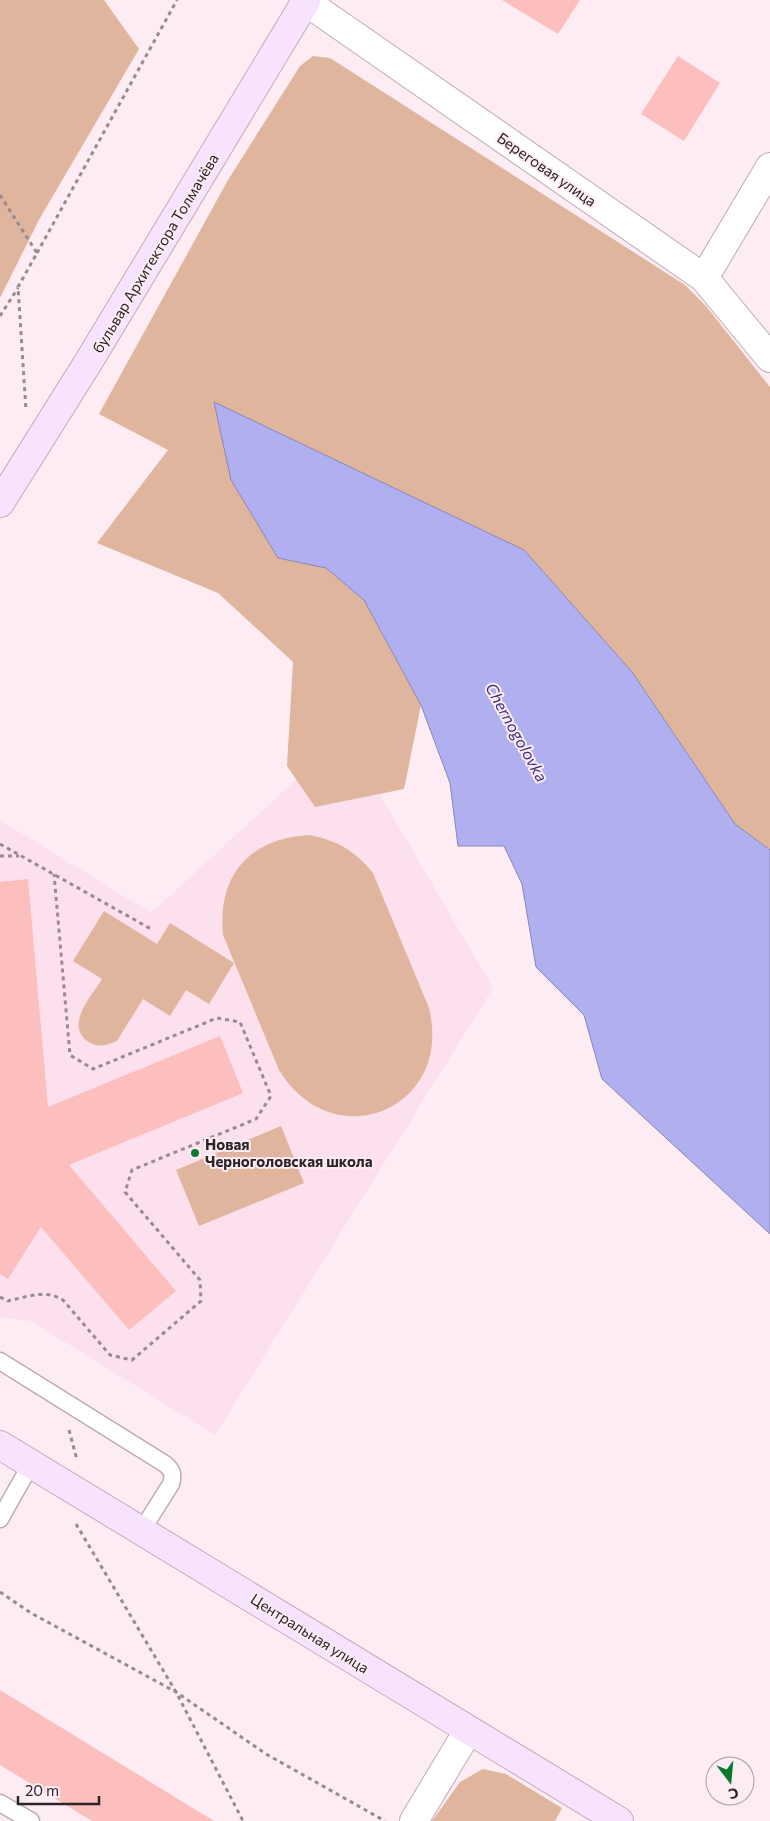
<svg xmlns="http://www.w3.org/2000/svg" width="770" height="1821" viewBox="0 0 770 1821" font-family="Commissioner,sans-serif">
<style>
.built{fill:#fde0ee}
.green{fill:#dfb59d}
.water{fill:#b0b0f1;stroke:#8886b4}
.building{fill:#fdbebe}
.lines{fill:none;stroke-linecap:round;stroke-linejoin:round}
.lane-casing{stroke:#bfabb4;stroke-width:19}
.street-casing{stroke:#bfabb4;stroke-width:30}
.secondary-casing{stroke:#bfabb4;stroke-width:30}
.path{stroke:#978a90;stroke-width:3;stroke-dasharray:4 4;stroke-linecap:butt}
.lane{stroke:#fff;stroke-width:16}
.street{stroke:#fff;stroke-width:28}
.secondary{stroke:#f7e3fe;stroke-width:28}
.poi-dot{fill:#0b782b;stroke:#fdecf4;stroke-width:2}
.labels{text-anchor:middle;dominant-baseline:central;stroke-width:4;stroke-linejoin:round;paint-order:stroke}
.street-label{font-size:15px;fill:#2c2427;stroke:#fdecf4}
.poi-label{font-size:15px;font-weight:bold;fill:#2c2427;stroke:#fdecf4;text-anchor:start}
.water-label{font-size:16px;font-style:italic;fill:#39317b;stroke:#fdecf4}
</style>
<rect width="100%" height="100%" fill="#fdecf4"/>
<polygon class="built" points="345,735 493,988 215,1435 31,1321 0,1317 0,820 151,913"/>
<g class="green">
<polygon points="0,0 104,0 139,49 40,218 0,298"/>
<polygon points="313,56 330,58 685,285 706,306 770,387 770,850 735,824 632,672 524,550 214,403 278,558 326,568 364,600 421,705 404,789 315,807 287,766 293,662 218,593 97,543 168,450 99,414 228,180 300,66"/>
<path d="M 310,835 C 338,841 355,851 373,873 L 429,1008 C 454,1109 333,1159 279,1070 L 223,935 C 217,875 250,838 310,835 Z"/>
<path d="M 104,911 L 157,944 L 170,923 L 234,963 L 209,1004 L 186,990 L 170,1016 L 143,999 L 117,1041 C 106,1046 97,1048 87,1041 C 65,1023 92,996 102,979 L 73,961 Z"/>
<polygon points="281,1126 304,1183 199,1226 176,1170"/>
<polygon points="483,1769 506,1774 562,1808 555,1821 432,1821 460,1782"/>
</g>
<polygon class="water" points="214,402 524,550 632,672 735,824 770,850 770,1234 602,1079 584,1015 536,967 522,884 504,846 458,846 450,783 421,705 364,600 326,568 278,558 231,480"/>
<g class="building">
<polygon points="502,0 580,0 558,34"/>
<polygon points="678,56 720,83 684,141 641,114"/>
<polygon points="28,879 48,1107 220,1036 243,1093 69,1165 176,1291 129,1330 41,1227 8,1279 0,1274 0,882"/>
<polygon points="0,1690 214,1821 92,1821 0,1765"/>
</g>
<g class="lines">
<defs>
<g id="lane">
<path d="M 0,1361 L 165,1464 C 172,1470 174,1474 171,1484 L 142,1530"/>
<polyline points="0,1519 31,1464"/>
<polyline points="0,1803 31,1821"/>
</g>
<g id="street">
<polyline points="307,0 306,1 325,15 704,278 770,358"/>
<polyline points="704,278 770,167"/>
<polyline points="414,1821 468,1731"/>
</g>
<g id="secondary">
<polyline points="0,503 89,361 306,1 304,0"/>
<polyline points="0,1445 619,1821"/>
</g>
</defs>
<use href="#lane" class="lane-casing"/>
<use href="#street" class="street-casing"/>
<use href="#secondary" class="secondary-casing"/>
<g class="path">
<polyline points="0,195 37,253 18,287 26,410"/>
<polyline points="37,253 177,0"/>
<polyline points="0,316 18,288"/>
<polyline points="0,844 151,929"/>
<polyline points="0,856 19,856"/>
<path d="M 0,1297 L 8,1301 C 26,1297 45,1289 63,1300 L 110,1355 L 132,1360 L 201,1301 L 200,1280 L 125,1192 L 132,1170 L 256,1119 L 271,1096 L 240,1022 L 217,1018 L 93,1069 L 70,1055 L 54,874"/>
<polyline points="69,1430 77,1460"/>
<polyline points="76,1524 176,1692 243,1821"/>
<polyline points="0,1592 31,1613 176,1692 266,1754 385,1821"/>
</g>
<use href="#lane" class="lane"/>
<use href="#street" class="street"/>
<use href="#secondary" class="secondary"/>
</g>
<circle class="poi-dot" cx="195" cy="1153" r="5"/>
<g class="labels">
<g class="street-label">
<text transform="translate(547 169) rotate(35)">Береговая улица</text>
<text transform="translate(155 253) rotate(-59)">бульвар Архитектора Толмачёва</text>
<text transform="translate(310 1633) rotate(32)">Центральная улица</text>
</g>
<g class="poi-label">
<text x="205" y="1144">Новая<tspan x="205" dy="17">Черноголовская школа</tspan></text>
</g>
<g class="water-label">
<text transform="translate(517 732) rotate(61)">Chernogolovka</text>
</g>
</g>
<g transform="translate(730 1781) rotate(164)"><circle r="24" fill="#fdecf4" stroke="#a99ca2"/>
<path d="M0-4L9 19L0 12L-9 19Z" fill="#0b782b"/>
<text y="-8" font-size="14" font-weight="bold" text-anchor="middle" fill="#2c2427">С</text>
</g>
<path d="M18 1796v8h81v-8" fill="none" stroke="#2c2427" stroke-width="2.5"/>
<text x="25" y="1796" font-size="15" fill="#2c2427" stroke="#fdecf4" stroke-width="4" paint-order="stroke">20 m</text>
</svg>
